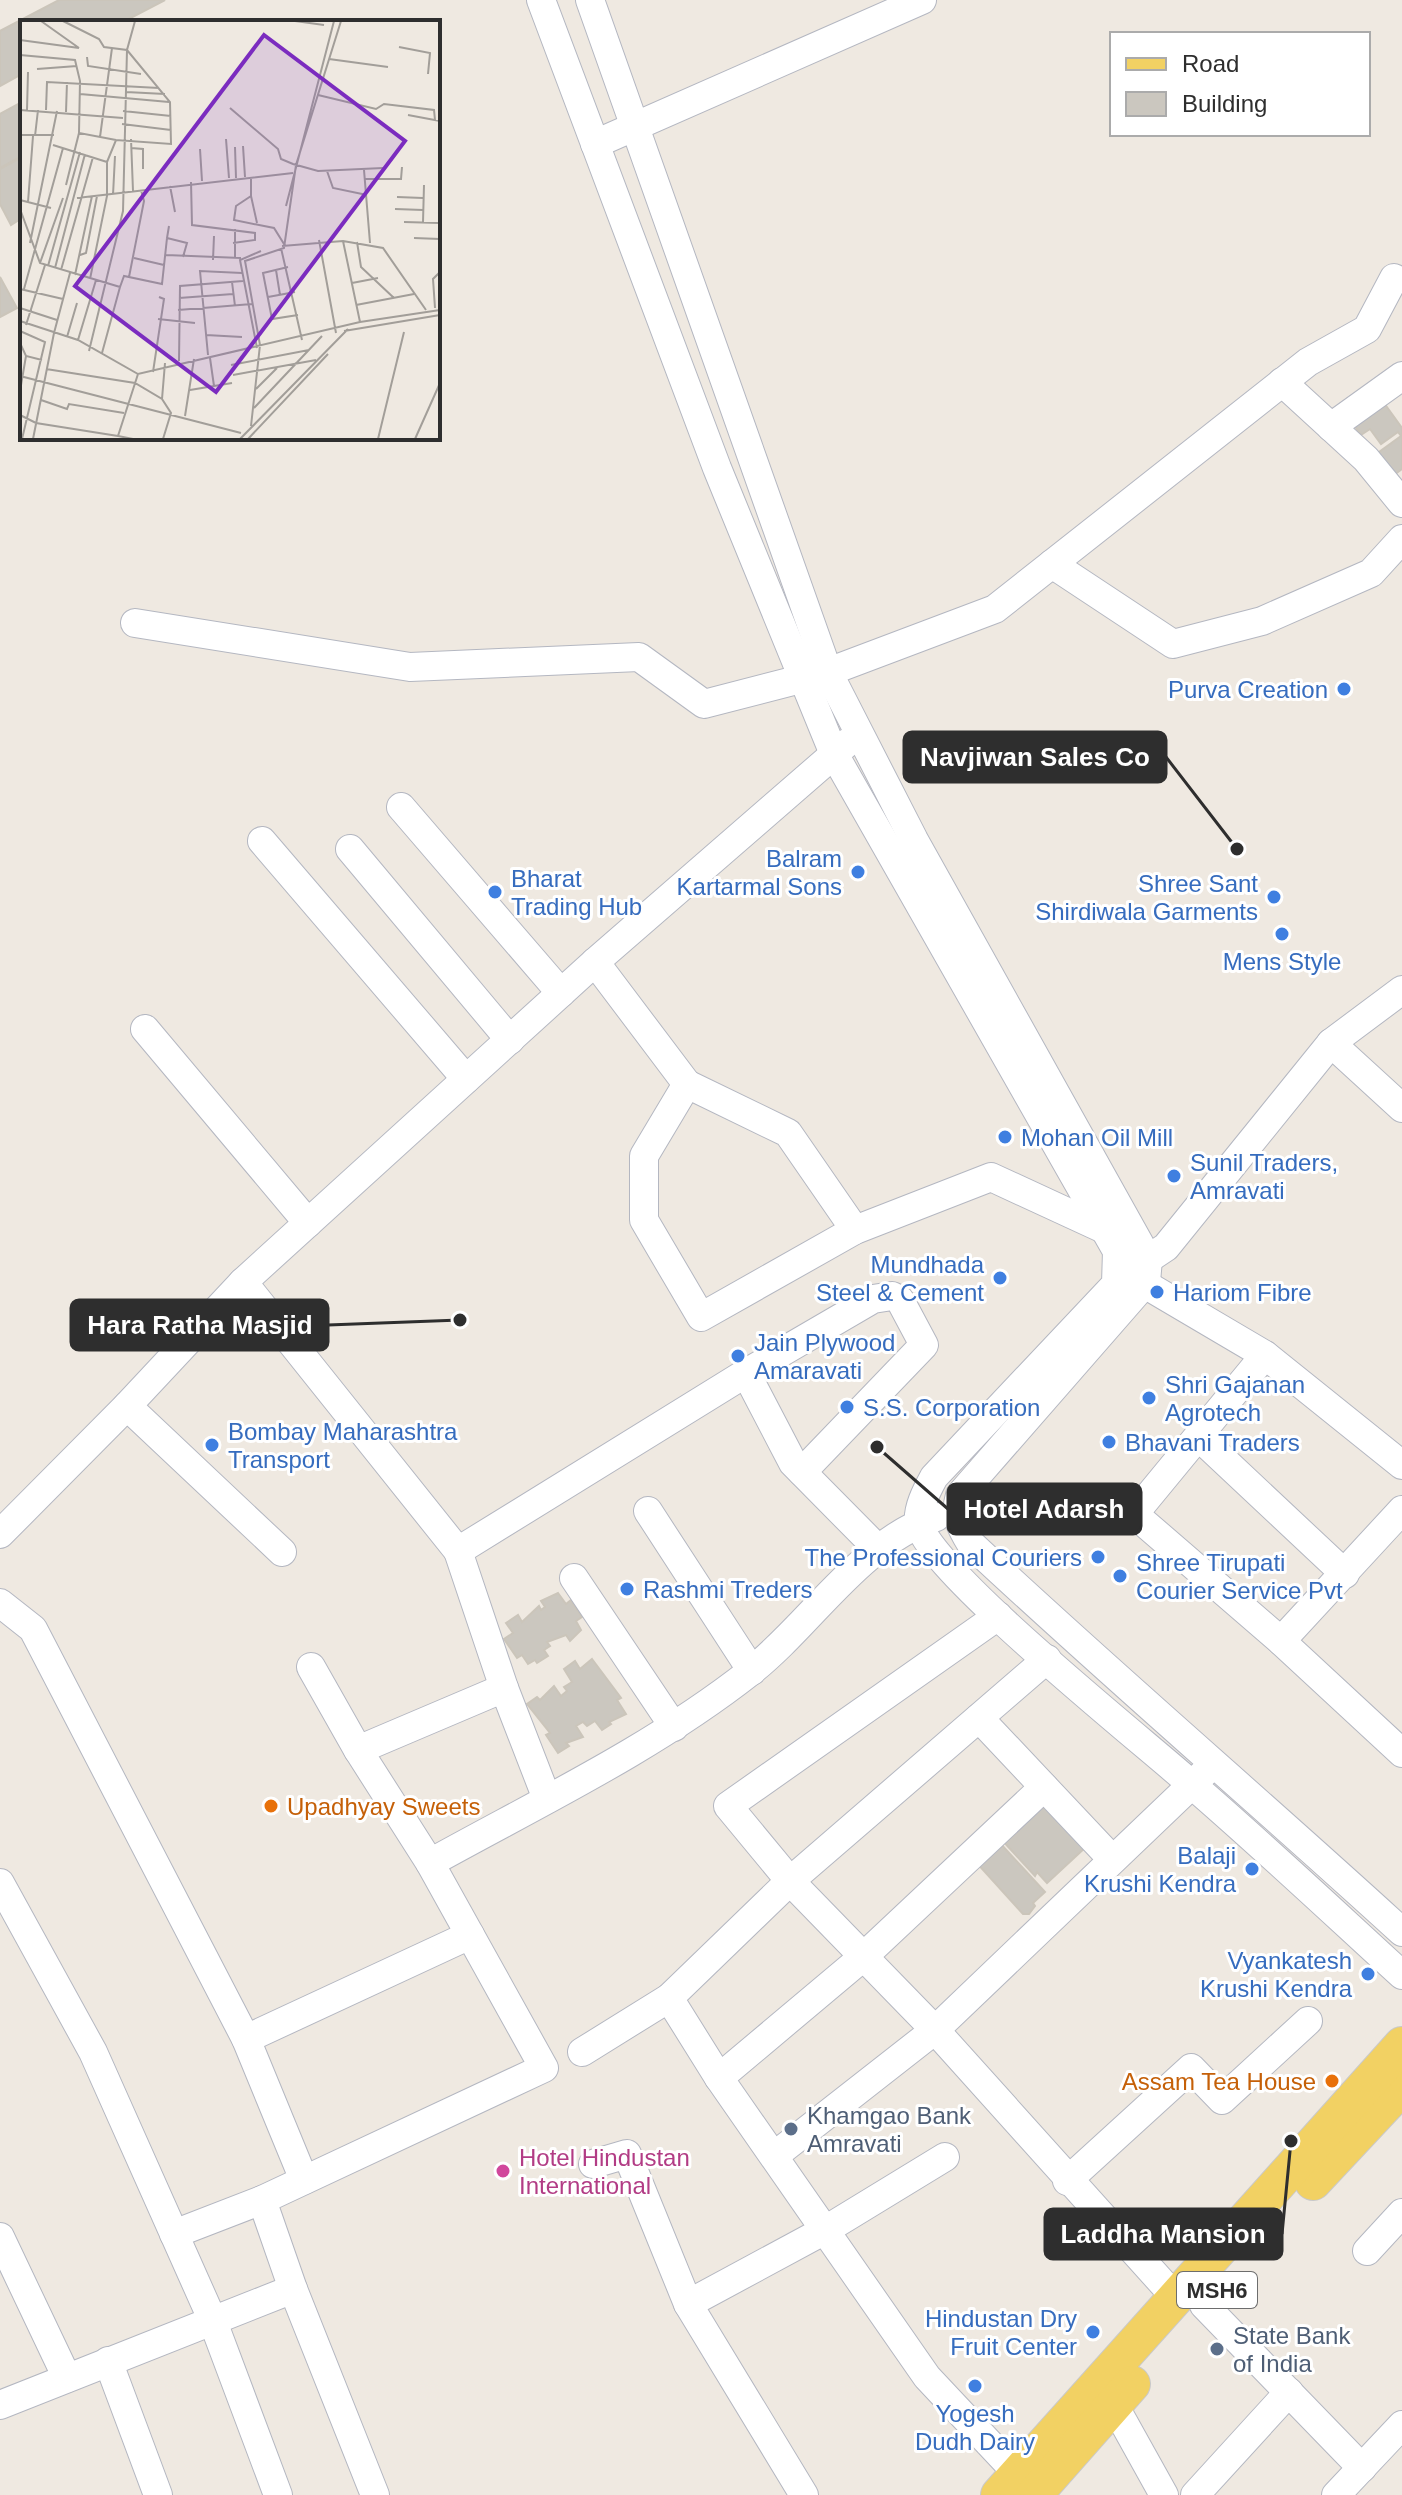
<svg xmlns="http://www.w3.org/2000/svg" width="1402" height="2495" viewBox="0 0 1402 2495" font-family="Helvetica,sans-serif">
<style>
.building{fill:#cbc7bf;stroke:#cbc5ba;stroke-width:2}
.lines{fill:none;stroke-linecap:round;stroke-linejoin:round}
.minor-casing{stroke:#b4b7c1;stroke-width:30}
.major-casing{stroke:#c9c9c9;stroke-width:38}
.minor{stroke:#fff;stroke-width:28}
.major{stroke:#f2d163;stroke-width:36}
.shop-dot{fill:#3f7fe0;stroke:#fff;stroke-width:3}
.food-dot{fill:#e8710a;stroke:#fff;stroke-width:3}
.service-dot{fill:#5c6f8a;stroke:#fff;stroke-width:3}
.hotel-dot{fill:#d1479c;stroke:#fff;stroke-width:3}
.labels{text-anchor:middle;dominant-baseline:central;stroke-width:6;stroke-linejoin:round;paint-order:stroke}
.shield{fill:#fff;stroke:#6d6d6d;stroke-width:2}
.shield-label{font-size:22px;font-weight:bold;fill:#2e2e2e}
.shop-label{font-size:24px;fill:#366cbe;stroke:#fff;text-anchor:start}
.food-label{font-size:24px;fill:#c56008;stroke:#fff;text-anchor:start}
.service-label{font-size:24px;fill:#4e5e75;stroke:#fff;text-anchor:start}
.hotel-label{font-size:24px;fill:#b23c85;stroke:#fff;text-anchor:start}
.inset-road{fill:none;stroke:#a29e99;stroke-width:2}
.view{fill:#7b2cbf;fill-opacity:0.15;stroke:#7b2cbf;stroke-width:4}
.inset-edge{fill:none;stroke:#2e2e2e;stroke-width:4}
.leader{fill:none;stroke:#2e2e2e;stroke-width:3}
.callout-dot{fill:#2e2e2e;stroke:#fff;stroke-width:3}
.callout{fill:#2e2e2e;stroke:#2e2e2e;stroke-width:3}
.callout-label{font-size:26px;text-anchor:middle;font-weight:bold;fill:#fff}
</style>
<rect width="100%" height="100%" fill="#efe9e1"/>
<g class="building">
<polygon points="59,0 165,0 123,22 22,22 22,74 0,86 0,31"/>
<polygon points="22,102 22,156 0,168 0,114"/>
<polygon points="22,157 22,218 11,225 0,204 0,169"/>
<polygon points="0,277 17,308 0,317"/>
<polygon points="1379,396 1402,428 1402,469 1394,475 1375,455 1401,436 1398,432 1381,444 1370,429 1361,435 1351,421"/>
<polygon points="558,1593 566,1604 571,1600 582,1617 576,1621 581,1630 570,1641 566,1635 547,1642 550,1646 544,1650 548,1656 537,1663 535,1660 528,1664 522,1655 517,1658 504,1639 513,1633 506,1623 518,1615 522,1622 539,1606 541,1610 545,1607 541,1601"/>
<polygon points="592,1659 621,1698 617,1700 626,1714 609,1722 611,1724 602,1730 595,1721 587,1726 583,1722 576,1726 583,1737 566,1743 569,1746 558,1753 546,1735 550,1733 527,1704 537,1697 540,1700 554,1686 561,1696 567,1691 564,1687 572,1682 564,1669 575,1661 580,1669"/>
<polygon points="1042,1798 1087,1846 1047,1883 1037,1872 1035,1876 1001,1839"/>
<polygon points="999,1842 1045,1892 1033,1903 1035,1906 1029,1914 1023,1914 976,1862"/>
</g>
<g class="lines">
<defs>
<g id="minor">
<path d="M 541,0 L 717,468 L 834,754 L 1117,1251 L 1116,1284 L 934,1477 C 927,1490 917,1508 919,1523 C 927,1569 1144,1742 1190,1783 C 1262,1845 1332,1911 1402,1975"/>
<path d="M 590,0 L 828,672 L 914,840 L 1148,1259 L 1146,1282 L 960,1495 C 954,1515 960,1526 971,1544 C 1112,1676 1259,1801 1402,1932"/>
<polyline points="595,144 922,0"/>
<polyline points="1282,382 1366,459 1402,503"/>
<polyline points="1331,427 1402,376"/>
<polyline points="1052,564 1173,644 1262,621 1371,573 1402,539"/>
<polyline points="135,623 410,667 639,657 704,704 828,672 995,609 1308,362 1367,329 1394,278"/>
<polyline points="401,807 561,993"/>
<polyline points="262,841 466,1079"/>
<polyline points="350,849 510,1040"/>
<polyline points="595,962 687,1084 644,1156 644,1220 701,1317 855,1230 991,1177 1108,1231"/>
<polyline points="145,1029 308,1223"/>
<polyline points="1331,1043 1402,1108"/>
<polyline points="687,1084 788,1133 855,1230"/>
<polyline points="1133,1255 1148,1259 1166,1247 1331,1043 1402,990"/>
<polyline points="1131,1276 1265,1355 1402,1465"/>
<polyline points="243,1282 458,1551 746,1373 873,1299 892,1296 900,1300 924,1345 802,1472"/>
<polyline points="1265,1355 1134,1514 1281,1641 1402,1753"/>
<polyline points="746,1373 793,1463 878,1549"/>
<polyline points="127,1406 282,1552"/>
<polyline points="1199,1437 1345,1574"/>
<polyline points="648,1511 752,1671"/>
<polyline points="0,1534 127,1406 243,1282 595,962 847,743"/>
<polyline points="458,1551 504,1688"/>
<polyline points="574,1578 674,1727"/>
<polyline points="0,1603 33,1629 246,2039 304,2180"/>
<polyline points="998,1616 728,1806 790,1881 935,2030 1176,2298"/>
<polyline points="1281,1641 1402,1510"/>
<polyline points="311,1667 358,1750 504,1688 547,1799"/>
<polyline points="979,1718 1112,1859"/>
<path d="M 430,1863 C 538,1803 652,1749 750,1672 C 812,1623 858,1544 936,1517"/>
<polyline points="0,1883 93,2052 212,2319 278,2495"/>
<polyline points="246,2039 470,1935"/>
<polyline points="582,2052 669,1998"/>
<polyline points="719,2078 863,1957 1044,1787"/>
<polyline points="774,2156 935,2030 1204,1773"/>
<polyline points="593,2164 627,2154 688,2304 804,2495"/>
<polyline points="1067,2181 1191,2068 1222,2100 1308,2021"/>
<polyline points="174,2234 262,2200"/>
<polyline points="0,2237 67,2378"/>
<polyline points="1367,2251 1402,2213"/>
<polyline points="293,2289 262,2200 544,2068 430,1863 358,1750"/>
<polyline points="688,2304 827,2229 945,2157"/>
<polyline points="1204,2305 1362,2468"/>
<polyline points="108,2361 158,2495"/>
<polyline points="1105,2389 1164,2495"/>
<polyline points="0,2405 293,2289 375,2495"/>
<polyline points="1018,2474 927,2377 719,2078 669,1998 790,1881 1047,1659"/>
<polyline points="1195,2495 1289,2392"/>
<polyline points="1336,2495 1402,2425"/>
</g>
<g id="major">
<polyline points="1313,2182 1402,2087"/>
<polyline points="999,2495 1402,2045"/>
<polyline points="1034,2495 1132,2384"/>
</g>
</defs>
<use href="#minor" class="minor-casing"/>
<use href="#major" class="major-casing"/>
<use href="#minor" class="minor"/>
<use href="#major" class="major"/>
</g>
<g class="shop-dot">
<circle cx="1344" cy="689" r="8"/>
<circle cx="858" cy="872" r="8"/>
<circle cx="495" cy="892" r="8"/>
<circle cx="1274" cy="897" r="8"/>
<circle cx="1282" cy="934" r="8"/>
<circle cx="1005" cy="1137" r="8"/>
<circle cx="1174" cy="1176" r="8"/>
<circle cx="1000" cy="1278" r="8"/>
<circle cx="1157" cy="1292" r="8"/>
<circle cx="738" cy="1356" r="8"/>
<circle cx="1149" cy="1398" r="8"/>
<circle cx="847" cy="1407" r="8"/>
<circle cx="1109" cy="1442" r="8"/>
<circle cx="212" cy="1445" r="8"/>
<circle cx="1098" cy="1557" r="8"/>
<circle cx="1120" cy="1576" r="8"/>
<circle cx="627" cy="1589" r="8"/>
<circle cx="1252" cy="1869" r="8"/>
<circle cx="1368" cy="1974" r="8"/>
<circle cx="1093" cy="2332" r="8"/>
<circle cx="975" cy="2386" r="8"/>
</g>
<g class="food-dot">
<circle cx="271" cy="1806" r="8"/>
<circle cx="1332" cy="2081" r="8"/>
</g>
<g class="service-dot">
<circle cx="791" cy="2129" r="8"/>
<circle cx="1217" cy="2349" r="8"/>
</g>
<circle class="hotel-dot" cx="503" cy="2171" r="8"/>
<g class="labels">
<rect class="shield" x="1177" y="2272" width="80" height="36" rx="6"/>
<g class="shield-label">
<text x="1217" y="2290">MSH6</text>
</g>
<g class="shop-label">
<text x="1328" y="689" text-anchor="end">Purva Creation</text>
<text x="842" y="858" text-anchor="end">Balram<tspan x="842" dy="28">Kartarmal Sons</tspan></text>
<text x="511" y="878">Bharat<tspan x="511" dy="28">Trading Hub</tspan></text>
<text x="1258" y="883" text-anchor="end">Shree Sant<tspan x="1258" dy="28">Shirdiwala Garments</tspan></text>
<text x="1282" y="961" text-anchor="middle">Mens Style</text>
<text x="1021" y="1137">Mohan Oil Mill</text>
<text x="1190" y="1162">Sunil Traders,<tspan x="1190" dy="28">Amravati</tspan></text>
<text x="984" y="1264" text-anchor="end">Mundhada<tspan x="984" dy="28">Steel &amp; Cement</tspan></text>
<text x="1173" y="1292">Hariom Fibre</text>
<text x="754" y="1342">Jain Plywood<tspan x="754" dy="28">Amaravati</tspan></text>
<text x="1165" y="1384">Shri Gajanan<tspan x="1165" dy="28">Agrotech</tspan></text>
<text x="863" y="1407">S.S. Corporation</text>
<text x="228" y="1431">Bombay Maharashtra<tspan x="228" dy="28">Transport</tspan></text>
<text x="1125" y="1442">Bhavani Traders</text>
<text x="1082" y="1557" text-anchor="end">The Professional Couriers</text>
<text x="1136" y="1562">Shree Tirupati<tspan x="1136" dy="28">Courier Service Pvt</tspan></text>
<text x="643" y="1589">Rashmi Treders</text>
<text x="1236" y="1855" text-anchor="end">Balaji<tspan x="1236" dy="28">Krushi Kendra</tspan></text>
<text x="1352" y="1960" text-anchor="end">Vyankatesh<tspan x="1352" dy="28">Krushi Kendra</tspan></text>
<text x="1077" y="2318" text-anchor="end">Hindustan Dry<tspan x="1077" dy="28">Fruit Center</tspan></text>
<text x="975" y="2413" text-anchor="middle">Yogesh<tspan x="975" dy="28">Dudh Dairy</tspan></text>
</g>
<g class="food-label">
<text x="287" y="1806">Upadhyay Sweets</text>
<text x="1316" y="2081" text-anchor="end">Assam Tea House</text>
</g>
<g class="service-label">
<text x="807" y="2115">Khamgao Bank<tspan x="807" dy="28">Amravati</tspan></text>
<text x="1233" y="2335">State Bank<tspan x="1233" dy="28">of India</tspan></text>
</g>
<g class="hotel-label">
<text x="519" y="2157">Hotel Hindustan<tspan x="519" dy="28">International</tspan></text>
</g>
</g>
<g transform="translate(20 20)">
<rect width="420" height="420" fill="#efe9e1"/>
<path class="inset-road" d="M 21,1 L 59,28M 43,1 L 79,19 L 84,27 L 107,30 L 150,82 L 151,124 L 96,120 L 87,142 L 87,176 L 70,259M 275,1 L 304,5M 0,20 L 59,28M 379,27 L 410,33 L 408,54M 0,35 L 55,40 L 60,61 L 59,113 L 96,120M 67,37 L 68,46 L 121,54M 309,39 L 368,47M 17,49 L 57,46M 106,72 L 145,74M 60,74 L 149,82M 298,75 L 356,89 L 364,84 L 414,90 L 415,100M 210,88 L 258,129 L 261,139 L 273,144 L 298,151 L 363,148M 0,90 L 103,98M 7,90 L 8,52M 26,90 L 27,62 L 139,68M 103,91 L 151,96M 46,92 L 47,62M 388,95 L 420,101M 102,104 L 151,110M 0,115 L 34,115M 15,116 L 18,90M 80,117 L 92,28M 111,119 L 113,171M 206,119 L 209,158M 33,125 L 87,142M 223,126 L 225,157M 215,127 L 216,158M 111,128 L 123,129 L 123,149M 180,129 L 182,161M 344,150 L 350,223M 307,151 L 313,168 L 347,175M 231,157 L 231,176 L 216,186 L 214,200 L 254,208 L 264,224M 345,159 L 381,159 L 382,147M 171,162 L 172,205 L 235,213 L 235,220 L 213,223M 46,165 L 59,113M 150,166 L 155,192M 93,175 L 95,136M 231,176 L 237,203M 377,177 L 403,178M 57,178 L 273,153M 0,180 L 31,188M 8,182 L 13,116M 266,186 L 314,1M 0,189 L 20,243 L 100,267 L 82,333M 375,189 L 403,190M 384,202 L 420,203M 403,202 L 404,165M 149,206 L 147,218 L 167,223 L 163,237M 394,218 L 420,219M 299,220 L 316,313M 323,221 L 340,302M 337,222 L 341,247 L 374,278M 10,223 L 37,91M 262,226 L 323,221 L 363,228 L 406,290M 261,228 L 282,320M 60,235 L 66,233 L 77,176M 146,235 L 221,238M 215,237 L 215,209M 114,238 L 144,245M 193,240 L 194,216M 20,243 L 43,178M 28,246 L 60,132M 268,247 L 243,253 L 252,299 L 278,295M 35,248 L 65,134M 41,250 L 73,137M 256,250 L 260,275M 55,255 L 72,176M 109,257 L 124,181 L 121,170M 212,262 L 215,286M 332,263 L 358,258M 100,267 L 104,256 L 142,264 L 147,218M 0,269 L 43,279M 4,269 L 43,128M 248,277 L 275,272M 159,278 L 213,274M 336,285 L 394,274M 0,288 L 37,300M 415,288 L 413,259 L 420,252M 158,290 L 232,284M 138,299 L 175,303M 0,301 L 58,320 L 118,354 L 340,302 L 420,290M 6,305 L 25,245M 0,311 L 25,322 L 2,419M 324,311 L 420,295M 34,313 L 50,253M 186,315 L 222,317M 47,317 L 57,283M 58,320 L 76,260M 0,323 L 6,336 L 22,340M 237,328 L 220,240 L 241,231M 69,331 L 103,191 L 107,30 L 115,1M 188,335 L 180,251 L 222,253M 190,338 L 194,366M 159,341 L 160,266 L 223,261M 211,345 L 289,330M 26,349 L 115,363 L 142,379 L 151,393 L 143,419M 133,352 L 144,279 L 139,277M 213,355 L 296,340M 0,356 L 221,413M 236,369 L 257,348M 170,370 L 212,363M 0,371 L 6,336M 142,379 L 145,343M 21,380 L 47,389 L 49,384 L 104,393M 234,388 L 302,316M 0,395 L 16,403 L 98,416M 165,396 L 174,339M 231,406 L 240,325 L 225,241 L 264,228 L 276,145 L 321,1M 13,419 L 34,313M 113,419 L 98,416 L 118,354M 220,419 L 328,309M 228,419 L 308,334M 358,419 L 384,312M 395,419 L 420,363"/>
<path class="view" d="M 244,15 L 385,121 L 196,372 L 55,266 Z"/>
<rect width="420" height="420" class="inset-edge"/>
</g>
<path class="leader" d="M1237 849L1166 757M460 1320L328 1325M877 1447L948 1509M1291 2141L1282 2234"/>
<g class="callout-dot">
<circle cx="1237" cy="849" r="8"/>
<circle cx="460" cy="1320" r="8"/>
<circle cx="877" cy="1447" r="8"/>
<circle cx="1291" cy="2141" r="8"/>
</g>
<g class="callout">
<rect x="904" y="732" width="262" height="50" rx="8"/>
<rect x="71" y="1300" width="257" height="50" rx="8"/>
<rect x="948" y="1484" width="193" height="50" rx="8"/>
<rect x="1045" y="2209" width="237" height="50" rx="8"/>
</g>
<g class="callout-label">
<text x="1035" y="766">Navjiwan Sales Co</text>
<text x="200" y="1334">Hara Ratha Masjid</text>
<text x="1044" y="1518">Hotel Adarsh</text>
<text x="1163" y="2243">Laddha Mansion</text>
</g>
<rect x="1110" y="32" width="260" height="104" fill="#ffffff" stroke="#ababab" stroke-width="2"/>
<rect x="1126" y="58" width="40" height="12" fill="#f2d163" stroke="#ababab" stroke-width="2"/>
<text x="1182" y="72" font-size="24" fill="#2e2e2e">Road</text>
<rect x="1126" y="92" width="40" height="24" fill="#cbc7bf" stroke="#ababab" stroke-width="2"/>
<text x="1182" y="112" font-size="24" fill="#2e2e2e">Building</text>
</svg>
